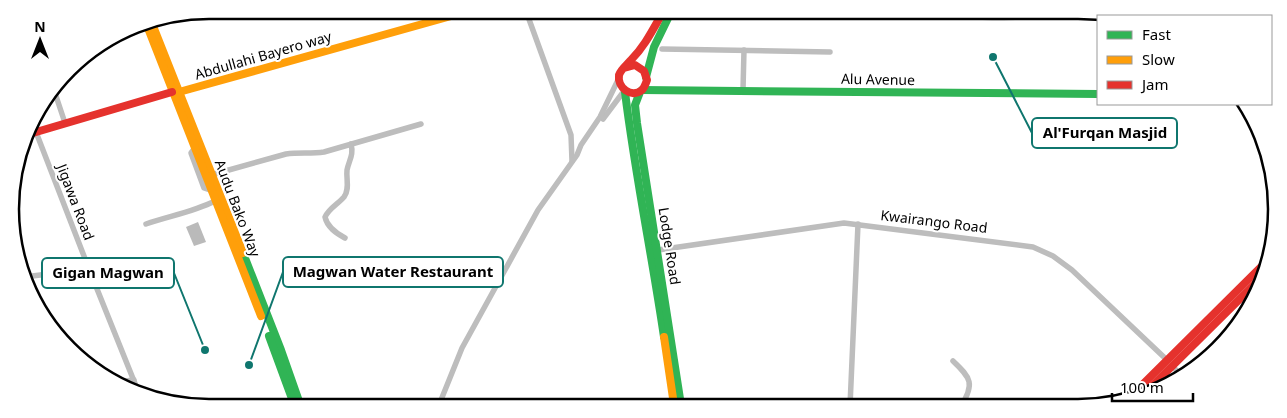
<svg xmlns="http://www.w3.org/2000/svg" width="1287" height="418" viewBox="0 0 1287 418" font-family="'Noto Sans',sans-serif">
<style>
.green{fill:#e8e8e8}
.water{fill:#bababa}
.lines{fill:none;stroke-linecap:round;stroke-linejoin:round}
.street{stroke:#bdbdbd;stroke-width:5.5}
.fast{stroke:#30b455;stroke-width:8}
.slow{stroke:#ff9f0a;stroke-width:8}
.jam{stroke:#e5322d;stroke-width:8}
.labels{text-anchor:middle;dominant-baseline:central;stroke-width:4;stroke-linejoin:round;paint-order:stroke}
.street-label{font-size:14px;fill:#000;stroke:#fff}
.rim{fill:none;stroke:#000;stroke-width:2.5}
.leader{fill:none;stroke:#0f766e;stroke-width:2}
.callout-dot{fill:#0f766e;stroke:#fff;stroke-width:2}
.callout{fill:#fff;stroke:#0f766e;stroke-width:2}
.callout-label{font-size:15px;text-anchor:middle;font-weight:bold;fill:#000}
</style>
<rect width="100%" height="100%" fill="#fff"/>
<path class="green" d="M 951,13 L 1039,14 C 1010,25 979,22 951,13 Z"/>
<polygon class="water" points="198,222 206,242 194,246 186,227"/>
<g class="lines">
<g class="street">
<polyline points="526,11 571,135 572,161"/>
<polyline points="662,49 830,52"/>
<polyline points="54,90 65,123"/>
<polyline points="743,90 744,50"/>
<polyline points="603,119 624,91"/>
<polyline points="36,132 89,269 138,391"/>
<polyline points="194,149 191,153 204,188 210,190"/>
<path d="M 211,175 L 286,154 C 299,152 311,154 324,152 L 421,124"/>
<path d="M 146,224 C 169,216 193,212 215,201"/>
<path d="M 345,238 C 336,233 327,227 325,217 C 329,208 338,204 344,197 C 350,189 346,179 347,170 C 349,160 354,155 351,144"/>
<polyline points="658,250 844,223 1033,247 1053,256 1072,270 1167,360"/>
<polyline points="24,277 89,269"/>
<path d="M 953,361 C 971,378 975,384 961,406"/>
<polyline points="1172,366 1182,376"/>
<polyline points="117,382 134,380"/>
<polyline points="439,405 462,348 538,210 577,155 581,145 600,117 618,80"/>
<polyline points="850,406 858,224"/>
</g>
<g class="fast">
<polyline points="646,77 654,47 671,12"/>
<path d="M 642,90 C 794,91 946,94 1098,94"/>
<path d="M 625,92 C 635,174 652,255 664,337"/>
<polyline points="640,92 635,105 637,123 681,405"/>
<polyline points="243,253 281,350 300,404"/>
<polyline points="269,336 294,404"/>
</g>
<g class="slow">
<polyline points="151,21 243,253"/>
<polyline points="146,23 261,316"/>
<polyline points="179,92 469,11"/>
<polyline points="664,337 674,405"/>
</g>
<g class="jam">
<path d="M 624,68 L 635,65 L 644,71 L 647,80 C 646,83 644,88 642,90 C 631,99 617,87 619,75 C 621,69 627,65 631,60 C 645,46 653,29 663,12"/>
<polyline points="26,135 172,92"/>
<polyline points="1143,395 1262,277"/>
<polyline points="1128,399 1269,259"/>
</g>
</g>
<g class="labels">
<g class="street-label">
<text transform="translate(263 55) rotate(-16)">Abdullahi Bayero way</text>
<text transform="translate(878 79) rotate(1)">Alu Avenue</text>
<text transform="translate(76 202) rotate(69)">Jigawa Road</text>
<text transform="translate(238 208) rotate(69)">Audu Bako Way</text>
<text transform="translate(934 221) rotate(7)">Kwairango Road</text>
<text transform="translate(670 246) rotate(81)">Lodge Road</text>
</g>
</g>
<path d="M0 0H1287V418H0ZM209 19H1078A190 190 0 0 1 1268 209V209A190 190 0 0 1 1078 399H209A190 190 0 0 1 19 209V209A190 190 0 0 1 209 19Z" fill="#fff" fill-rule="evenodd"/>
<path class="rim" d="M209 19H1078A190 190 0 0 1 1268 209V209A190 190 0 0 1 1078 399H209A190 190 0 0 1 19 209V209A190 190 0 0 1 209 19Z"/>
<path class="leader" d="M993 57L1032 133M249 365L283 272M205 350L174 273"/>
<g class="callout-dot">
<circle cx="993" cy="57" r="5"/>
<circle cx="249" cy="365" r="5"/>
<circle cx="205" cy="350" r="5"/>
</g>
<g class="callout">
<rect x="1032" y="118" width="145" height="30" rx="5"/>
<rect x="283" y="257" width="220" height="30" rx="5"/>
<rect x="42" y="258" width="132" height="30" rx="5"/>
</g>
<g class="callout-label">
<text x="1105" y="138">Al'Furqan Masjid</text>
<text x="393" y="277">Magwan Water Restaurant</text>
<text x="108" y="278">Gigan Magwan</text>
</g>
<rect x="1097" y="15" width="175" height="90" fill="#ffffff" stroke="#999999"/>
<rect x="1107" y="31" width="25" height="8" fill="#30b455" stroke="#999999"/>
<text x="1142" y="40" font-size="15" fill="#000000">Fast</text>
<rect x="1107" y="56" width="25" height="8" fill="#ff9f0a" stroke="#999999"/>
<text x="1142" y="65" font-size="15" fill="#000000">Slow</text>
<rect x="1107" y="81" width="25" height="8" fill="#e5322d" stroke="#999999"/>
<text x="1142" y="90" font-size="15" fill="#000000">Jam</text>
<g transform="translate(40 40)" stroke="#ffffff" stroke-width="4" paint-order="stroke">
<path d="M0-4L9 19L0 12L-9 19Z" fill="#000000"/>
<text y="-8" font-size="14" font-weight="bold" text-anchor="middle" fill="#000000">N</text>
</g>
<path d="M1112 393v8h81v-8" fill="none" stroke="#000000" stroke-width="2.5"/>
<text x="1120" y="393" font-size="15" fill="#000000" stroke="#ffffff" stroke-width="4" paint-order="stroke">100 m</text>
</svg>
